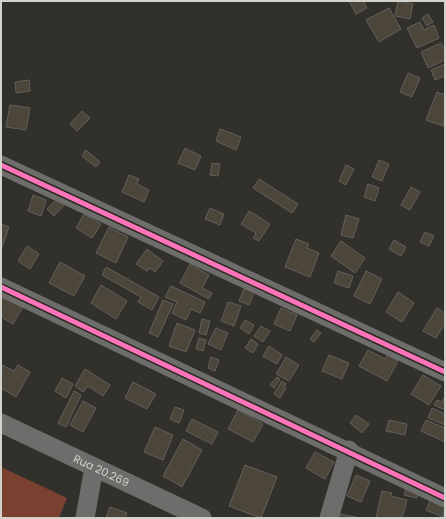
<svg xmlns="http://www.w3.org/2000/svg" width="446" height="519" viewBox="0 0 446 519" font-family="Poppins,sans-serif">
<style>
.green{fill:#7b4130}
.building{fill:#4b453a;stroke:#62605c}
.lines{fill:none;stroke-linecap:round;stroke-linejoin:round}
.street{stroke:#6d6e6c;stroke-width:19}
.cycleway-casing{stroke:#29281f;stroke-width:8}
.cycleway{stroke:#fb73b8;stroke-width:5}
.labels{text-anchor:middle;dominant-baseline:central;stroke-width:3;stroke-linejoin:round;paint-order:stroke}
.street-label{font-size:11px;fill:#d2d2cc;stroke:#29281f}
</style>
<rect width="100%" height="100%" fill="#31302b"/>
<polygon class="green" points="1,467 67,498 59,518 1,518"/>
<g class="building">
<polygon points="349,1 363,1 367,8 356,14"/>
<polygon points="398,1 413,4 410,19 395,16"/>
<polygon points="389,8 401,29 379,42 366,20"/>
<polygon points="428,14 433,22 427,26 422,18"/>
<polygon points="420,22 424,30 434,25 439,38 417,48 407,28"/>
<polygon points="441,43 445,50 445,60 428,68 421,52"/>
<polygon points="445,64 445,76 435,80 431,70"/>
<polygon points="408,73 420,78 412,97 400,92"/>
<polygon points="29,80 30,91 16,93 15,82"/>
<polygon points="437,92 445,95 445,119 443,126 426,120"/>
<polygon points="10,105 30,108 26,130 6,127"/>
<polygon points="82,111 90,118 77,131 70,124"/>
<polygon points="220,129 241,137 236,150 216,141"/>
<polygon points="185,148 201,156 195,170 178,163"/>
<polygon points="86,150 100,162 96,167 82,156"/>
<polygon points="379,160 389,164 382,181 372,177"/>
<polygon points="212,163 220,164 218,176 210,175"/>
<polygon points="346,165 354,169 346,185 339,181"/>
<polygon points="129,175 139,179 137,184 149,190 144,202 122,192"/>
<polygon points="259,179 298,204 292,213 253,188"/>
<polygon points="368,184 379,188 375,201 364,197"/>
<polygon points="411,187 420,192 410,210 401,205"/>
<polygon points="33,195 46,200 41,216 28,211"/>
<polygon points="59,197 66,203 54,216 47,209"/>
<polygon points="210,208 224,214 220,225 205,219"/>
<polygon points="249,211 270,224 259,241 253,238 256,233 241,224"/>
<polygon points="84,214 101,224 92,238 76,228"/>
<polygon points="346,215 359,219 353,238 341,235"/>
<polygon points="1,224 9,227 1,250"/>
<polygon points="109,227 128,237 116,263 96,253"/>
<polygon points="425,232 434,236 429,246 420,242"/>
<polygon points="296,239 309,244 307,248 319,253 310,277 285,267"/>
<polygon points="394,240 406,247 401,256 389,249"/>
<polygon points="341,241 365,258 355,273 331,256"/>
<polygon points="27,246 39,254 30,269 18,261"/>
<polygon points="147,249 163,261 155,272 150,268 147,271 136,264"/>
<polygon points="60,262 85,276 74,296 49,283"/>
<polygon points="190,264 209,275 202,288 212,293 209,299 180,283"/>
<polygon points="106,267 159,297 152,310 138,302 141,297 102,275"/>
<polygon points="338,271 353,276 349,288 334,283"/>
<polygon points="366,271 382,279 370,304 354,296"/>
<polygon points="101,285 127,301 116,319 91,303"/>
<polygon points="171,286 205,302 200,313 191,309 186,320 172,313 177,302 165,297"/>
<polygon points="245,286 255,290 249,305 239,301"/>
<polygon points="398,292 414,303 402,322 386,312"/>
<polygon points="4,293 24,305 13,324 1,317 1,299"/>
<polygon points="163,300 173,304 158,337 149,333"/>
<polygon points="228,302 241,306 234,326 221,321"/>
<polygon points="281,308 297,315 290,331 274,324"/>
<polygon points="437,308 445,313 445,323 436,338 423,331"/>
<polygon points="202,319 210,321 206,335 199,333"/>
<polygon points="245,320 254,325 249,334 240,328"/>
<polygon points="177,323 195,330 186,352 169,346"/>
<polygon points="261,326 270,331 263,342 254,336"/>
<polygon points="216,328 228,333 221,350 208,344"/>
<polygon points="317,330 321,333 314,342 310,339"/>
<polygon points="199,338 206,340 203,351 196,349"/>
<polygon points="251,339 258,344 253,353 245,348"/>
<polygon points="269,346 282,355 277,364 263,356"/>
<polygon points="368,350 385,359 387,355 398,361 387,381 359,366"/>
<polygon points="329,355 349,363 342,379 322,371"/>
<polygon points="211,357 219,360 215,371 208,368"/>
<polygon points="286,357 299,365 289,381 276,374"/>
<polygon points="2,365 14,371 18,365 30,372 16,397 1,388"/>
<polygon points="85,369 110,385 103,396 88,386 83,392 75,386"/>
<polygon points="423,375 441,386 429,405 411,394"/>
<polygon points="277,377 280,379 274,388 270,385"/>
<polygon points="62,378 73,384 66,398 55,391"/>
<polygon points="282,381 286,384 284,387 286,388 280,398 274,394"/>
<polygon points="133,382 156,394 147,409 125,398"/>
<polygon points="74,391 81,395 66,427 58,423"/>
<polygon points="444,398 445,410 434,405 437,400 442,402"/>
<polygon points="83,401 96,408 83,432 70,425"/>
<polygon points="175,407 184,410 179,423 170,419"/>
<polygon points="432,408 445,414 445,425 428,418"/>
<polygon points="238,410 263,424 253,442 228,429"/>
<polygon points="356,415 369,424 362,433 350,423"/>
<polygon points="192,419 218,432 212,444 186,431"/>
<polygon points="389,420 407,424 405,435 386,431"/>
<polygon points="426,420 445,428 445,442 421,431"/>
<polygon points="155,427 173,435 163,460 144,452"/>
<polygon points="183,439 202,450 182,487 163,476"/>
<polygon points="315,452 334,462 325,479 306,468"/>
<polygon points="245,465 277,477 261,518 229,506"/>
<polygon points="356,475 370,481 361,502 347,496"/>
<polygon points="407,486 419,489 417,498 404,495"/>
<polygon points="382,491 392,493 391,496 407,500 402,518 376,518"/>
<polygon points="431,499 445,505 443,517 426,510"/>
<polygon points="110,507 127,513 125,518 106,518"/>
<polygon points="340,514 360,518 339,518"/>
</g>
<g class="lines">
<g class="street">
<polyline points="1,165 445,372"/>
<polyline points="1,287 445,498"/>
<path id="s1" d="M 1,423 L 202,518"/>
<polyline points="85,518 94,467"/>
<polyline points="329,518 349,450"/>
</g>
<defs>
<g id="cycleway">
<polyline points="1,165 445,372"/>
<polyline points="1,287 445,498"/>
</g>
</defs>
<use href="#cycleway" class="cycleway-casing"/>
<use href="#cycleway" class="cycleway"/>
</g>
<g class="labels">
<g class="street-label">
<text stroke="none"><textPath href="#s1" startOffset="111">Rua 20.269</textPath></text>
</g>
</g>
<rect width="446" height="519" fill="none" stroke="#d2d2cc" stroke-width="4"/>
</svg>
